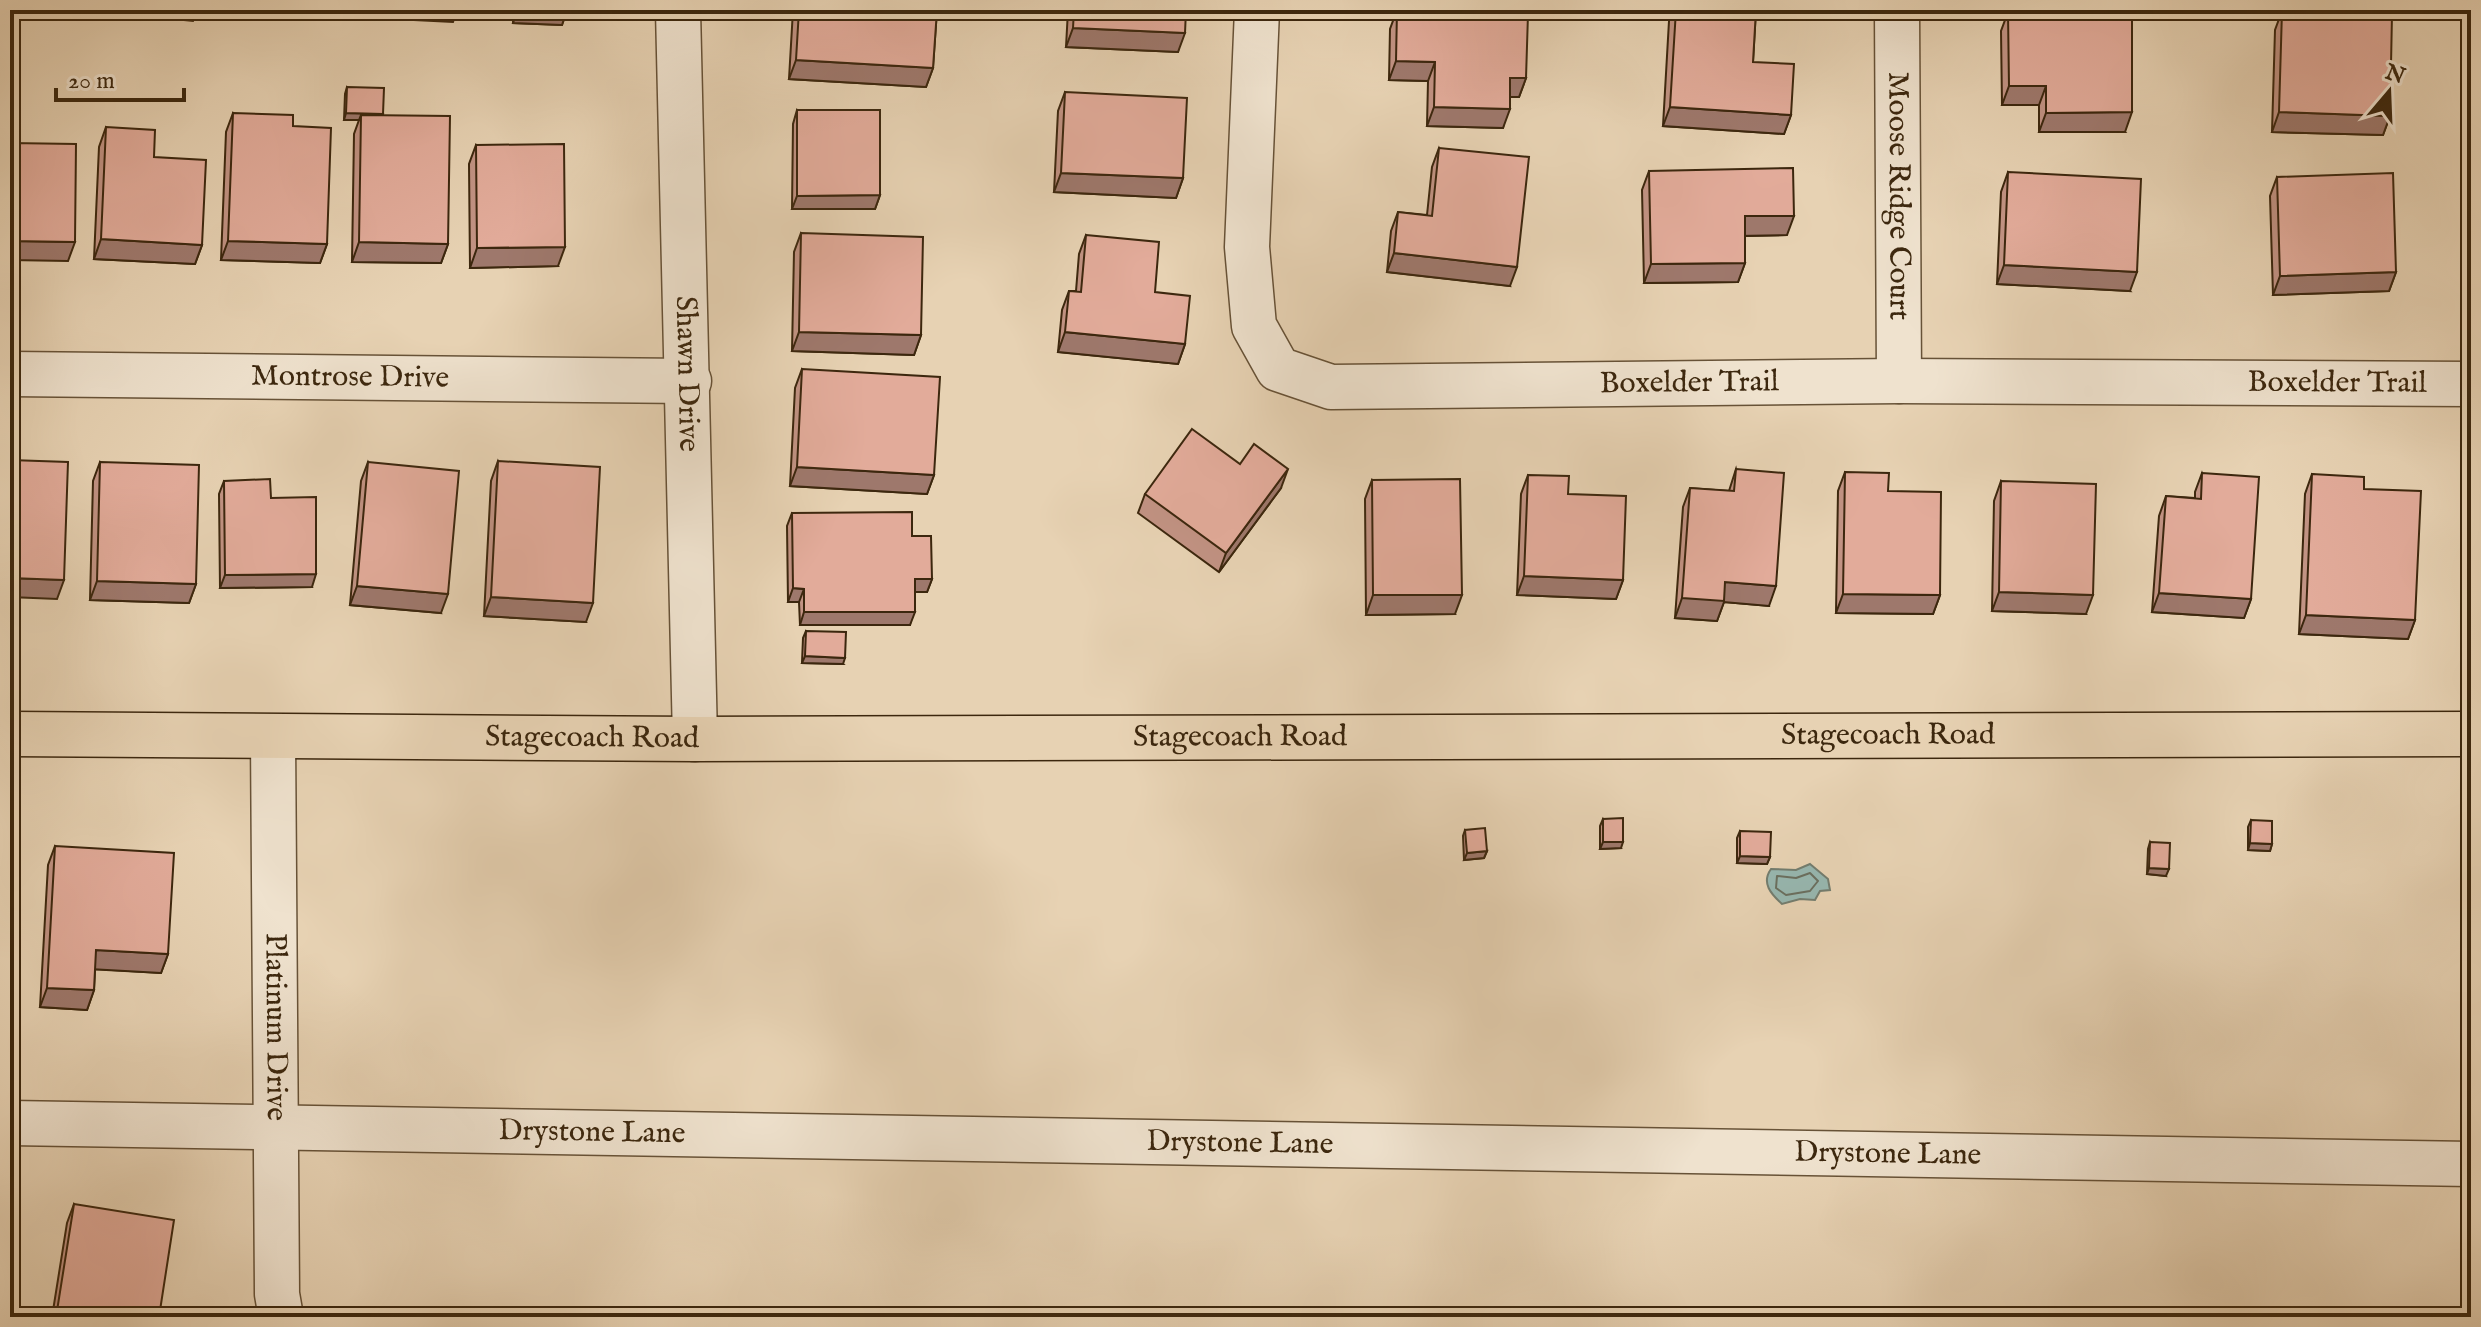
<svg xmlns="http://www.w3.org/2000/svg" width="2481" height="1327" viewBox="0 0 2481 1327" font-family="'IM FELL English',serif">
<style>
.water{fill:#97b7b0;stroke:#737d6f;stroke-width:2}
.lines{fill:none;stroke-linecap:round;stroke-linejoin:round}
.shore{stroke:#6a6f5f;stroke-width:2}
.minor-casing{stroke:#675237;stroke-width:47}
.major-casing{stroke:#3c270e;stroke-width:47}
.minor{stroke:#efe2ce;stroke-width:44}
.major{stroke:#e7d2b3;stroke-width:44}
.wall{fill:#c29384;stroke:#3c270e;stroke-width:2}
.shaded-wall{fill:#9e786c;stroke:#3c270e;stroke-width:2}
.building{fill:#e2ab9a;stroke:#3c270e;stroke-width:2}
.labels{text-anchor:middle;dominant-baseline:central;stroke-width:8;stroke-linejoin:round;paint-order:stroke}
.street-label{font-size:30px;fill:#3c270e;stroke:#efe2ce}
</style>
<rect width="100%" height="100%" fill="#e7d2b3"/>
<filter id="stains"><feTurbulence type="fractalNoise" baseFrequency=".0025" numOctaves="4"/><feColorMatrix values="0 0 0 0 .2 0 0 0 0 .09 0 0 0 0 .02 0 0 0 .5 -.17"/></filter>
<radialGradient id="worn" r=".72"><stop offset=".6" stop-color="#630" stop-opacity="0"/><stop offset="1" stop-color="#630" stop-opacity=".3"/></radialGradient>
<path class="water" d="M 1810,864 L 1828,879 L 1830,890 L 1820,891 L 1815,900 L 1800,899 L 1782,904 C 1771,894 1761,883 1771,869 L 1796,870 Z"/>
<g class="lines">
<polygon class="shore" points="1810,873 1818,881 1810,891 1786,895 1776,888 1777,876 1796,878"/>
<defs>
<g id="minor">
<path id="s1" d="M 678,10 L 695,739"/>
<path id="s2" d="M 1257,10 L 1247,247 L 1254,326 L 1278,369 L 1331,387 L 1899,381 L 2471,384"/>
<path id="s3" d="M 1897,10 L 1899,381"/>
<path id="s4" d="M 10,374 L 689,381"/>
<path id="s5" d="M 273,737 L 277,1294 L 281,1317"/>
<path id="s6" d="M 10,1123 L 2471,1164"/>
</g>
<g id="major">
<path id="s7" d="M 10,734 L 695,739 L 2471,734"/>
</g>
</defs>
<use href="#minor" class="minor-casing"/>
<use href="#major" class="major-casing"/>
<use href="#minor" class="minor"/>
<use href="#major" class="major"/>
</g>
<g class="wall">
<polygon points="513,10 567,10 562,25 513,23"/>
<polygon points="793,10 937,10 933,68 926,87 789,79"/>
<polygon points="1068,10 1186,10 1178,52 1066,47"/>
<polygon points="1397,10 1526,78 1519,97 1510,97 1503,128 1427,126 1428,81 1389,80 1390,29"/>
<polygon points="1673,10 1756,10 1753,62 1791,115 1784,134 1663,126 1669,21"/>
<polygon points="2282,11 2390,116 2383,135 2272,132 2275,30"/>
<polygon points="2008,12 2125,132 2039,132 2039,105 2002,105 2001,31"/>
<polygon points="347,87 383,114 383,115 448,244 441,263 352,262 354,134 359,120 344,120 345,94"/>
<polygon points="1065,92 1183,178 1176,198 1054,192 1058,111"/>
<polygon points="797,110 880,195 875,209 792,209 793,124"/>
<polygon points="233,113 327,244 320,263 221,260 226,132"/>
<polygon points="106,127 154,157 202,245 195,264 94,259 99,147"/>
<polygon points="476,145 558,266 470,268 469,164"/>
<polygon points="1439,148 1510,286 1387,272 1391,231 1398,212 1427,215 1432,167"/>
<polygon points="1649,171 1787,235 1745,236 1745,263 1738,282 1644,283 1642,190"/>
<polygon points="2008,172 2130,291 1997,284 2001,192"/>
<polygon points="2277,177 2396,272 2389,291 2273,295 2270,196"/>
<polygon points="801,233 921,335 914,355 792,351 794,252"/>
<polygon points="1086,235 1155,292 1185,344 1178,364 1058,352 1062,310 1069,291 1076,291 1079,254"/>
<polygon points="802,369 934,475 927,494 790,486 795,388"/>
<polygon points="498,461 586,622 484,616 491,481"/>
<polygon points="100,462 196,584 189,603 90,600 93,481"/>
<polygon points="368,462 441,613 350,605 361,481"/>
<polygon points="1240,464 1281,488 1219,572 1138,513 1145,494"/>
<polygon points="1736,469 1769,606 1724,602 1717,621 1675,618 1683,507 1690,488 1729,491"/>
<polygon points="1845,472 1888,491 1940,595 1933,614 1836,613 1838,491"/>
<polygon points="2202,473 2251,599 2244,618 2152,612 2159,516 2166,496 2195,498 2195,492"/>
<polygon points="2312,474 2364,489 2415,620 2408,639 2299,634 2305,494"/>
<polygon points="1528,475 1568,494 1623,580 1616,599 1517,595 1521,494"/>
<polygon points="1372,480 1455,614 1366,615 1365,499"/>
<polygon points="224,481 271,498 312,587 220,588 219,494"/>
<polygon points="2001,481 2086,614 1992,611 1994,501"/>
<polygon points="792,513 912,536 932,579 927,592 915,592 910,625 800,625 799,602 788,602 787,526"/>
<polygon points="806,631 843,664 802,663 803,638"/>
<polygon points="1603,819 1621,848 1600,849 1600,826"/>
<polygon points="2251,820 2272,844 2270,851 2248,850 2248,827"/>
<polygon points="1465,830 1487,851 1484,858 1464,860 1463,836"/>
<polygon points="1740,831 1770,857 1767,864 1737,863 1737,838"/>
<polygon points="2150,842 2166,876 2147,874 2148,849"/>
<polygon points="55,846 168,954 161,973 95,969 94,990 87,1010 40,1007 48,865"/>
<polygon points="74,1204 159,1317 52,1317 67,1223"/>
</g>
<g class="shaded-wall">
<polygon points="10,10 75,10 73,16 10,16"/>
<polygon points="96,10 197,10 193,21 96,11"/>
<polygon points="357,10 457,10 453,22 355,17"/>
<polygon points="518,10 567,10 562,25 513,23"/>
<polygon points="1073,28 1185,33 1178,52 1066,47"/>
<polygon points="796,60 933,68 926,87 789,79"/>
<polygon points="1396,61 1435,62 1428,81 1389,80"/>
<polygon points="1510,78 1526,78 1519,97 1503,97"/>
<polygon points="2009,86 2046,86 2039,105 2002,105"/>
<polygon points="1434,107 1510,109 1503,128 1427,126"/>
<polygon points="1670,107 1791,115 1784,134 1663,126"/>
<polygon points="2132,112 2125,132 2039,132 2046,113"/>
<polygon points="2279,112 2390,116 2383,135 2272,132"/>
<polygon points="346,113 383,114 381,121 361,115 359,120 344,120"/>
<polygon points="1061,173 1183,178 1176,198 1054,192"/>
<polygon points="880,195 875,209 792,209 797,196"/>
<polygon points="1745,216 1794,216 1787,235 1738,236"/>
<polygon points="101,239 202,245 195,264 94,259"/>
<polygon points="10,241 75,242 68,261 10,260"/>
<polygon points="228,241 327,244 320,263 221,260"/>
<polygon points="359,242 448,244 441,263 352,262"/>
<polygon points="565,247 558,266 470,268 477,248"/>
<polygon points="1394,253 1517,267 1510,286 1387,272"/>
<polygon points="1745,263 1738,282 1644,283 1651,264"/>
<polygon points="2004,265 2137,272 2130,291 1997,284"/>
<polygon points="2396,272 2389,291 2273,295 2280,276"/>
<polygon points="799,332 921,335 914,355 792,351"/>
<polygon points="1065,332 1185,344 1178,364 1058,352"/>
<polygon points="797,467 934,475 927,494 790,486"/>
<polygon points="1288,469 1281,488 1219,572 1226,553"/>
<polygon points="316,574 312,587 220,588 225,575"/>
<polygon points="1524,576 1623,580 1616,599 1517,595"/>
<polygon points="10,578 64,580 57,599 10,597"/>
<polygon points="915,579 932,579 927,592 910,592"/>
<polygon points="97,581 196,584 189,603 90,600"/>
<polygon points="1725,582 1776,586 1769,606 1724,602 1717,621 1675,618 1682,598"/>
<polygon points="357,586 448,594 441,613 350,605"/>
<polygon points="793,588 804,589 799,602 788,602"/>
<polygon points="1999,592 2093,595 2086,614 1992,611"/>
<polygon points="2159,593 2251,599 2244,618 2152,612"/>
<polygon points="1843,594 1940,595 1933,614 1836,613"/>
<polygon points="1373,595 1462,595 1455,614 1366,615"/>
<polygon points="491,597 593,603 586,622 484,616"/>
<polygon points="804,612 915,612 910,625 800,625"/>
<polygon points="2306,615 2415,620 2408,639 2299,634"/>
<polygon points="805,656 845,658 843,664 802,663"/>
<polygon points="1603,842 1623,842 1621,848 1600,849"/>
<polygon points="2250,843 2272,844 2270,851 2248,850"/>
<polygon points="1487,851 1484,858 1464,860 1467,853"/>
<polygon points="1740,856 1770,857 1767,864 1737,863"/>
<polygon points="2149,868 2169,869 2166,876 2147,874"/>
<polygon points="96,950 168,954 161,973 89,969"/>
<polygon points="47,988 94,990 87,1010 40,1007"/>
</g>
<g class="building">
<polygon points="799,10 937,10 933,68 796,60"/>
<polygon points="1074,10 1186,10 1185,33 1073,28"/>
<polygon points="1397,10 1528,14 1526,78 1510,78 1510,109 1434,107 1435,62 1396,61"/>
<polygon points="1676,10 1756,10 1753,62 1794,64 1791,115 1670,107"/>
<polygon points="2132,11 2132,112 2046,113 2046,86 2009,86 2008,12"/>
<polygon points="2282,11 2392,14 2390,116 2279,112"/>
<polygon points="347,87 384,88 383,114 346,113"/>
<polygon points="1065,92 1187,98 1183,178 1061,173"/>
<polygon points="797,110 880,110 880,195 797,196"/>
<polygon points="233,113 293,115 293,126 331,128 327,244 228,241"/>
<polygon points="361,115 450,116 448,244 359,242"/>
<polygon points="106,127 155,130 154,157 206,160 202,245 101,239"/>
<polygon points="10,143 76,144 75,242 10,241"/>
<polygon points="564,144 565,247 477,248 476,145"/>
<polygon points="1439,148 1529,157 1517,267 1394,253 1398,212 1432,216"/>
<polygon points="1793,168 1794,216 1745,216 1745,263 1651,264 1649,171"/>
<polygon points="2008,172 2141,179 2137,272 2004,265"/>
<polygon points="2393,173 2396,272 2280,276 2277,177"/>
<polygon points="801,233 923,237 921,335 799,332"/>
<polygon points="1086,235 1159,242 1155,292 1190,296 1185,344 1065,332 1069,291 1081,292"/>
<polygon points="802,369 940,377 934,475 797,467"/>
<polygon points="1192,429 1240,464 1254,444 1288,469 1226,553 1145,494"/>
<polygon points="10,460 68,462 64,580 10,578"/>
<polygon points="498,461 600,467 593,603 491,597"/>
<polygon points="100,462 199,465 196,584 97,581"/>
<polygon points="368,462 459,471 448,594 357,586"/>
<polygon points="1736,469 1784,473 1776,586 1725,582 1724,601 1682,598 1690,488 1734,491"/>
<polygon points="1845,472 1889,473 1888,491 1941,492 1940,595 1843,594"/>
<polygon points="2202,473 2259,477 2251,599 2159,593 2166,496 2201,499"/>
<polygon points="2312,474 2364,477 2364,489 2421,491 2415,620 2306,615"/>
<polygon points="1528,475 1569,476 1568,494 1626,496 1623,580 1524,576"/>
<polygon points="270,479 271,498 316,497 316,574 225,575 224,481"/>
<polygon points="1460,479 1462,595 1373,595 1372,480"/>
<polygon points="2001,481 2096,484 2093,595 1999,592"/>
<polygon points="912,512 912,536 931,536 932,579 915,579 915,612 804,612 804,589 793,588 792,513"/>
<polygon points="806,631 846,632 845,658 805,656"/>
<polygon points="1623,818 1623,842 1603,842 1603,819"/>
<polygon points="2251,820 2272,821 2272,844 2250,843"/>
<polygon points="1485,828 1487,851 1467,853 1465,830"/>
<polygon points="1740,831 1771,832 1770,857 1740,856"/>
<polygon points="2150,842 2170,843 2169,869 2149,868"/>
<polygon points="55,846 174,853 168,954 96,950 94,990 47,988"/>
<polygon points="10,866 13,866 10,914"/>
<polygon points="74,1204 174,1220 159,1317 56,1317"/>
<polygon points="10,1210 18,1211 10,1306"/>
</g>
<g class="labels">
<g class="street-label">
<text stroke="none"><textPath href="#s3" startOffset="186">Moose Ridge Court</textPath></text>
<text stroke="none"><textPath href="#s1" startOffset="364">Shawn Drive</textPath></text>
<text stroke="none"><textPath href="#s4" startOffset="340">Montrose Drive</textPath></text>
<text stroke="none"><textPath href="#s2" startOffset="780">Boxelder Trail</textPath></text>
<text stroke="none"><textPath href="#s2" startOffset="1428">Boxelder Trail</textPath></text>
<text stroke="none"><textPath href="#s7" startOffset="1878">Stagecoach Road</textPath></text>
<text stroke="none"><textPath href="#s7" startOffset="1230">Stagecoach Road</textPath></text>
<text stroke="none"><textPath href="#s7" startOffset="582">Stagecoach Road</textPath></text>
<text stroke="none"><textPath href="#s5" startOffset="290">Platinum Drive</textPath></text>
<text stroke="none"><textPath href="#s6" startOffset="582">Drystone Lane</textPath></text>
<text stroke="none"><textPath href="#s6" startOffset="1230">Drystone Lane</textPath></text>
<text stroke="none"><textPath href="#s6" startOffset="1878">Drystone Lane</textPath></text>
</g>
</g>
<rect width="2481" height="1327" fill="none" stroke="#e7d2b3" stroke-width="40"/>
<rect x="12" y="12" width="2457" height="1303" fill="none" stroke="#3c270e" stroke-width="4"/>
<rect x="20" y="20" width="2441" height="1287" fill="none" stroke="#3c270e" stroke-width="2"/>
<g transform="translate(2389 92) rotate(19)" stroke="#efe2ce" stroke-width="6" paint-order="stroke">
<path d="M0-6L14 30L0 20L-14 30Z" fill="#3c270e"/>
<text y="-12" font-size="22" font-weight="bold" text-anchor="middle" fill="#3c270e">N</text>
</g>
<path d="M56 88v12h128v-12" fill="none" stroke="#3c270e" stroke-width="4"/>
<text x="68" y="88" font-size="24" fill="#3c270e" stroke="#efe2ce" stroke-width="6" paint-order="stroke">20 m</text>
<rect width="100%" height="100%" filter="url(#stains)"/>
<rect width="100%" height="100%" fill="url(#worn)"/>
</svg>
